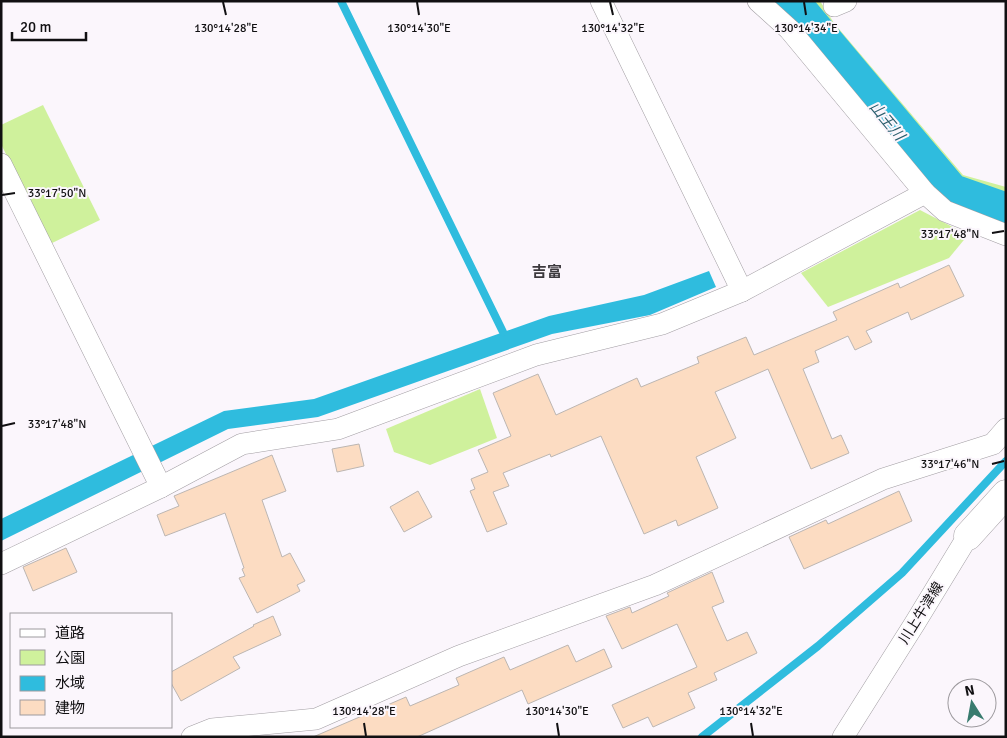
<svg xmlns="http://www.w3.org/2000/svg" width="1007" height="738" viewBox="0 0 1007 738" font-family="Signika,'Noto Sans JP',sans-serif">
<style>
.green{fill:#cff19c}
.water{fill:#2fbcde}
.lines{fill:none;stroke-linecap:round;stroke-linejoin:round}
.stream{stroke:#2fbcde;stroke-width:8}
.river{stroke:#2fbcde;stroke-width:44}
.building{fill:#fcdcc2;stroke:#bcb6b2}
.street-casing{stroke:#a29ea3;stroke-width:22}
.secondary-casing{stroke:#a29ea3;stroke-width:29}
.street{stroke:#fff;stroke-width:21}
.secondary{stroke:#fff;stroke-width:28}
.ticks{fill:none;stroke:#111012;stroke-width:2}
.labels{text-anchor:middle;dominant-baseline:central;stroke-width:4;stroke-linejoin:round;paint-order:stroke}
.street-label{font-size:14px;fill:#111012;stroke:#fbf6fc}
.water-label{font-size:15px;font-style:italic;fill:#285d6c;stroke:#fbf6fc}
.neighbourhood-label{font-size:15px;font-weight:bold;fill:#3c393d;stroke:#fbf6fc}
.ticks-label{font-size:12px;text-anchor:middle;fill:#111012;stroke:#fbf6fc;stroke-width:4;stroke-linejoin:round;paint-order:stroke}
</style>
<rect width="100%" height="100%" fill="#fbf6fc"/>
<g class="green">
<polygon points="795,1 820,1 834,23 963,175 1006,187 1006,203 955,187"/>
<polygon points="43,105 100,220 50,244 1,144 1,125"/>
<polygon points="920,210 968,235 949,258 828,307 801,273"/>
<polygon points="480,389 497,438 430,465 394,452 386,429"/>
</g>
<polygon class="water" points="709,271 716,287 650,315 552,334 318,417 228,429 1,541 1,519 224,411 314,399 549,316 644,295"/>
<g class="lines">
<g class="stream">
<polyline points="341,1 503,332"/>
<polyline points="702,737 818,646 902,573 1006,461"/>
</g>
<polyline class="river" points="786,1 949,195 1006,215"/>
</g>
<g class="building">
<polygon points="949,265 964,296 911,320 908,312 866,331 872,342 855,350 848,336 815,351 819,362 803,369 832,439 841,435 849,453 811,469 768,369 715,392 736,438 696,457 718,508 678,526 676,520 644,534 601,436 551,457 550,454 503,473 509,486 493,492 507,524 487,532 470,491 475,489 471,479 488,472 478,450 511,436 493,393 538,374 556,415 637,378 641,387 699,363 697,357 746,337 754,355 837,320 833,312 898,283 900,288"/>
<polygon points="359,444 364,466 337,472 332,449"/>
<polygon points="272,455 286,491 262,500 282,557 290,553 305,581 297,585 300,591 257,613 239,578 245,576 242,569 244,568 225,513 165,536 157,515 179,506 174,496"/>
<polygon points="418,491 432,517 404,532 390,507"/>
<polygon points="899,491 912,521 804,569 789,537 826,520 828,524"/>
<polygon points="66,548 77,572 33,591 23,567"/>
<polygon points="712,572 724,602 712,607 727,641 747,632 757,653 714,673 717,680 688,693 695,708 653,727 648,717 623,728 612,705 697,667 677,624 622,649 606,616 630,607 632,613 669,596 667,593"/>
<polygon points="273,616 281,635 233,657 240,668 181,701 171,683 171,672 254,626 253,625"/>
<polygon points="568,645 576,662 604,649 612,667 528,704 522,690 417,737 313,737 406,697 410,706 459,685 456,678 504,657 510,670"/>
</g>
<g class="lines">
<defs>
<g id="street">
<polyline points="601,1 742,291"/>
<polyline points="758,1 789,29 925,193"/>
<polyline points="834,6 846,1"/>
<polyline points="1,164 161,487"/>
<polyline points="1,564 161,487 242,444 338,429 536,355 662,324 742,291 925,193 945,211 1006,235"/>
<polyline points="192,737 212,729 316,719 459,656 655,585 883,479 993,444 1006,429"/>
<polyline points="843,737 915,623 968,536"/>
</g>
<polyline id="secondary" points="968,536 1006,494"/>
</defs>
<use href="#street" class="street-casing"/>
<use href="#secondary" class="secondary-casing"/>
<use href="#street" class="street"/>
<use href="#secondary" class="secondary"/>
</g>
<path class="ticks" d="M 223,2 L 226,15M 417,2 L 419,15M 610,2 L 613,15M 804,2 L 806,15M 2,195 L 15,193M 992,233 L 1004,231M 2,426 L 15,423M 992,464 L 1004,461M 364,723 L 366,736M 557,723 L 559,736M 751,723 L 753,736"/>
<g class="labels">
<g class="street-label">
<text transform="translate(921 613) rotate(-58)">川上牛津線</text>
</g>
<g class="water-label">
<text transform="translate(887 121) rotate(50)">山王川</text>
</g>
<g class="neighbourhood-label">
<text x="547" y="272">吉富</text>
</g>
</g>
<g class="ticks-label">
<text x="226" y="32">130°14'28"E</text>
<text x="419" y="32">130°14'30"E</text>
<text x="613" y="32">130°14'32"E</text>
<text x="806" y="32">130°14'34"E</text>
<text x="57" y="197">33°17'50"N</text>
<text x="950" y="238">33°17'48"N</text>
<text x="57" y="428">33°17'48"N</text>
<text x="950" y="468">33°17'46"N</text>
<text x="364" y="715">130°14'28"E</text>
<text x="557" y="715">130°14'30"E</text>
<text x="751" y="715">130°14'32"E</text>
</g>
<rect width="1007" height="738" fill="none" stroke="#111012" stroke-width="5"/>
<rect x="10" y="613" width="162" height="115" fill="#fbf6fc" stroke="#9d9a9e"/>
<rect x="20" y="629" width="25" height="8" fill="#ffffff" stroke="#9d9a9e"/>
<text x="55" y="638" font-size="15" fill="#111012">道路</text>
<rect x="20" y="650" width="25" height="15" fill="#cff19c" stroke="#9d9a9e"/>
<text x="55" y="663" font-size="15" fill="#111012">公園</text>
<rect x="20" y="676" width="25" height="15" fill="#2fbcde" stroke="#9d9a9e"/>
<text x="55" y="688" font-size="15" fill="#111012">水域</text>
<rect x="20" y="700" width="25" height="15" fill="#fcdcc2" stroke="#9d9a9e"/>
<text x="55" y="713" font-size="15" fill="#111012">建物</text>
<g transform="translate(972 703) rotate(349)"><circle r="24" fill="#fbf6fc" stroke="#9d9a9e"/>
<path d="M0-4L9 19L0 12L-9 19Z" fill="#387b6e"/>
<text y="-8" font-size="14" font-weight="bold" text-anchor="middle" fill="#111012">N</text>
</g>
<path d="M12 32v8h74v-8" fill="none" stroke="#111012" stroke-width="2.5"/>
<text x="20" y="32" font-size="15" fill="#111012" stroke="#fbf6fc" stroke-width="4" paint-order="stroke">20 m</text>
</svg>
